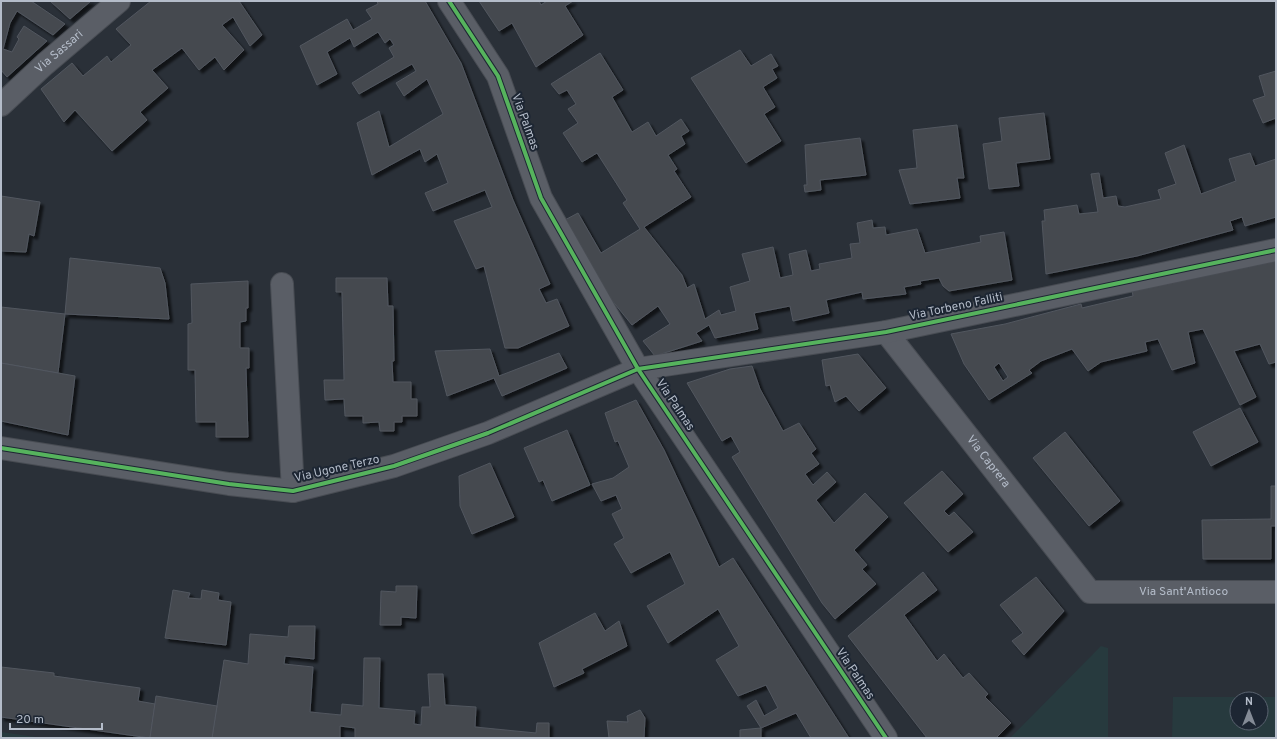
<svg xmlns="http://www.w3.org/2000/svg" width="1277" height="739" viewBox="0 0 1277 739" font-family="Overpass,sans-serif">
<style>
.green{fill:#273a3e;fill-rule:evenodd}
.building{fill:#444950;stroke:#52575f;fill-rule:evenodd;filter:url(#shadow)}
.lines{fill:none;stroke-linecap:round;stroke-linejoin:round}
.minor-casing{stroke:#484c53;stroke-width:24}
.minor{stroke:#5a5e66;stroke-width:22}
.cycleway-casing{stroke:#1d2633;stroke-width:6}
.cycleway{stroke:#56b35d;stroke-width:4}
.labels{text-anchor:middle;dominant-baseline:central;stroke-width:4;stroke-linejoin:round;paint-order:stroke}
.street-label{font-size:12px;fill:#b4bcc9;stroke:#1d2633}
</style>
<defs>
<filter id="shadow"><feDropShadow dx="3.5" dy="3.5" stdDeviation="1" flood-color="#0009"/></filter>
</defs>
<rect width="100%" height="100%" fill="#2a3038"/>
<g class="green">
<polygon points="1101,646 1108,648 1108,738 1010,738"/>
<path d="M 1173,697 L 1276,697 L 1276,738 L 1172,738 ZM 1237,699 L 1261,699 L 1261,723 L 1237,723 Z"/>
<polygon points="1,732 43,738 1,738"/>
</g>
<g class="building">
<polygon points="1,1 31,1 65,24 53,35 17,11 10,23 3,49 12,52 19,39 17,37 24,26 47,41 7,77 1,70"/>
<polygon points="50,1 91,1 70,19"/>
<polygon points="151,1 239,1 262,35 250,46 233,17 222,25 244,50 224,70 215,57 199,70 182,48 152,70 168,88 140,112 147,120 112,151 75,110 64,122 41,89 72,63 83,76 107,56 111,62 131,45 116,29"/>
<polygon points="377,1 425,1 461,63 513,200 550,284 539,289 546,303 557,299 569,326 518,348 505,348 484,266 476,269 454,221 492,207 485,190 433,211 425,193 448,183 437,154 425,162 420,149 372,175 357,123 379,111 389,147 443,114 427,79 404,96 396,83 416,71 412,64 359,94 352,83 394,57 389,48 394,45 390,39 385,43 378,32 354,47 350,38 327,52 337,74 317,85 300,46 347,19 353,30 372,19 366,10 378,4"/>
<polygon points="479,1 539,1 541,5 547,1 573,1 565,6 583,35 536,67 512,23 499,31"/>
<polygon points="740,50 751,66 771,54 778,66 772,69 777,78 763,87 775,107 764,114 781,141 746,163 691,78"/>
<polygon points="600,53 623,90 612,97 632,132 648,122 656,136 681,119 689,131 681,136 685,144 668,155 677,169 674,171 691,197 644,227 682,275 687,288 694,284 705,319 719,310 721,315 736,311 730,287 750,281 742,254 773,247 780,278 793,275 789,254 806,250 811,271 820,269 819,264 852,258 850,244 860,243 857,223 872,220 873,228 885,227 886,235 917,229 925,253 981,242 980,236 1004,232 1012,280 949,291 943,286 939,278 920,281 921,284 904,287 906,294 863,299 862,292 826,300 829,313 793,321 790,306 754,313 758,329 715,338 709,325 696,333 702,341 655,356 643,341 670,324 658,306 632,325 584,266 563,221 578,213 601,253 640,229 623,203 627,200 597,153 582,162 563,133 578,123 568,109 576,104 567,90 559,94 551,84"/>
<polygon points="1276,71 1276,118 1263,123 1253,100 1265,96 1259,76"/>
<polygon points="1044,113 1050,159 1016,163 1019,186 989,189 983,144 1002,141 999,118"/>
<polygon points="957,125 964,178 957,178 960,198 910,204 899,170 917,168 913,130"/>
<polygon points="860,138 866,175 820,180 821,190 805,192 804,185 807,185 805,145"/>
<polygon points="1184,145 1201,194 1236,181 1229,159 1250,153 1255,166 1276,159 1276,217 1245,226 1242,217 1230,221 1233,230 1137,256 1046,274 1042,221 1045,221 1044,210 1077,205 1079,214 1098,212 1091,174 1099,173 1103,198 1116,196 1118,206 1125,207 1161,199 1158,190 1176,184 1165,153"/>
<polygon points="1,196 40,202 34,236 29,234 26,252 1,251"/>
<polygon points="70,258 160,268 165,283 169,319 65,314"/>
<path d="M 1276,258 L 1276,362 L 1269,364 L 1260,344 L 1234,351 L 1256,397 L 1240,405 L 1203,329 L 1188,332 L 1195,363 L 1172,370 L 1158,339 L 1145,342 L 1147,351 L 1101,362 L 1088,371 L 1072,349 L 1041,361 L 1029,370 L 1032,373 L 989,400 L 964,364 L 951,334 L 1005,324 L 1081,304 L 1082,308 L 1133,296 L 1132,290 ZM 999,363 L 1008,377 L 1003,381 L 994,367 Z"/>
<polygon points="336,278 387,278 388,306 393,306 394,361 392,361 393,382 411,382 411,399 417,399 417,416 402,416 402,422 394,422 394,431 380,431 379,422 363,423 363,416 345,416 344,399 325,400 324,380 344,380 342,292 336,292"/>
<polygon points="248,281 248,308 246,308 246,321 240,322 240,348 249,348 249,368 246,368 248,437 216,437 216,422 196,422 195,370 188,370 188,324 192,323 191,284"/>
<polygon points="1,307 65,314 58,373 1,363"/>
<polygon points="490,349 499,376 559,353 567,368 502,396 494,378 447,396 435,351"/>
<polygon points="858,354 886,388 859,411 846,396 835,402 830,385 826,386 822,360"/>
<polygon points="1,363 75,376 68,435 1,421"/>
<polygon points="752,366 760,389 783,431 799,423 816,449 811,453 819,464 805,474 813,485 827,472 836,482 816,500 834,523 865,493 888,517 854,550 867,565 862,569 876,584 835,619 822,603 732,457 740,452 731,436 722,441 687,383 730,369"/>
<polygon points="636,400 664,450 719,567 733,558 849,738 811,738 796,713 761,728 747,706 756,700 764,716 778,708 766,685 738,696 716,660 739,646 718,609 668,643 647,606 685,584 670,552 631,573 614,544 624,538 612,514 622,509 616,495 601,501 592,484 613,478 629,467 618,441 615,442 605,413"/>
<polygon points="1240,408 1258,442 1211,466 1193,432"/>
<polygon points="567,430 590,485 552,501 543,480 539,482 524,448"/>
<polygon points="1065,432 1120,501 1089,526 1033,458"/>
<polygon points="490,463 514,517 472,534 460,506 459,476"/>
<polygon points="942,471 963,494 944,511 949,516 954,512 973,532 948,552 904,503"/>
<polygon points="1271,486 1276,486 1276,526 1271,526 1271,559 1203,559 1202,520 1271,519"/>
<polygon points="923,572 937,590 904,615 937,661 944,654 963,678 969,673 988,694 985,697 1011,723 996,738 927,738 848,636"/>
<polygon points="1036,577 1064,611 1024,655 1012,641 1023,633 1000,605"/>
<polygon points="396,586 417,586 416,618 401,617 401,625 380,625 381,591 396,592"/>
<polygon points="173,590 190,593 188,598 201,599 202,590 219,593 218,600 231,602 226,645 165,638"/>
<polygon points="595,613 605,631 619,621 627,646 582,669 584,673 554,687 539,643"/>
<polygon points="289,626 315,626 314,659 285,656 284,664 313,667 310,712 341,715 342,704 363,706 364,658 380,658 379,708 415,711 414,724 421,725 422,707 430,707 428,674 443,674 445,705 476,707 475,727 536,733 537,723 549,723 549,738 355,738 355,728 340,726 340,738 212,738 224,660 248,664 250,634 288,637"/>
<polygon points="1,667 54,673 54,676 140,688 138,701 155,704 150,738 1,717"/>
<polygon points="156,696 217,706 212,738 150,738"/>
<polygon points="640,710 645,718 644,738 609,738 607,721 628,722 627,716"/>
<polygon points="761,728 761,738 740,738 740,730"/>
</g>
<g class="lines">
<defs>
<g id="minor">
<polyline points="449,1 498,76 541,198 638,369 886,738"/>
<path id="s1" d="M 1,105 L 45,64 L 119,1"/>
<polyline points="282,284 293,491"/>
<path id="s2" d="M 886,332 L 1090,592 L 1276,592"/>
<polyline points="1,448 229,484 293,491 394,466 488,433 638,369 886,332 1276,250"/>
</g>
</defs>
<use href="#minor" class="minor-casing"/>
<use href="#minor" class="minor"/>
<defs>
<g id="cycleway">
<polyline points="449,1 498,76 541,198 638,369 886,738"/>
<polyline points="1,448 229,484 293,491 394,466 488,433 638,369 886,332 1276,250"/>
</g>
</defs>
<use href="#cycleway" class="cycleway-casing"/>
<use href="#cycleway" class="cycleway"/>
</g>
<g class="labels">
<g class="street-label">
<text stroke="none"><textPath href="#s1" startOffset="79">Via Sassari</textPath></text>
<text transform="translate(525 122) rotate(70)">Via Palmas</text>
<text transform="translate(956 307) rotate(-12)">Via Torbeno Falliti</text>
<text transform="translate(675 405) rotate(56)">Via Palmas</text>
<text stroke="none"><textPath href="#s2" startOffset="165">Via Caprera</textPath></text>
<text transform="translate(337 469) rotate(-13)">Via Ugone Terzo</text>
<text stroke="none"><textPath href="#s2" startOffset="424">Via Sant'Antioco</textPath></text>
<text transform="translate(855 674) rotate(56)">Via Palmas</text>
</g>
</g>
<rect width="1277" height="739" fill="none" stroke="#b4bcc9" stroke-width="4"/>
<g transform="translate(1249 711)"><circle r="19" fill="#1d2633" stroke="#59626f"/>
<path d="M0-3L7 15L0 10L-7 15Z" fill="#848b96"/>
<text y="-6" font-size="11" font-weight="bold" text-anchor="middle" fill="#b4bcc9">N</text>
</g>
<path d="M10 723v6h92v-6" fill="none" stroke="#b4bcc9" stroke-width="2"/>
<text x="16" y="723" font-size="12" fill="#b4bcc9" stroke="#1d2633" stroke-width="3" paint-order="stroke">20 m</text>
</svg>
